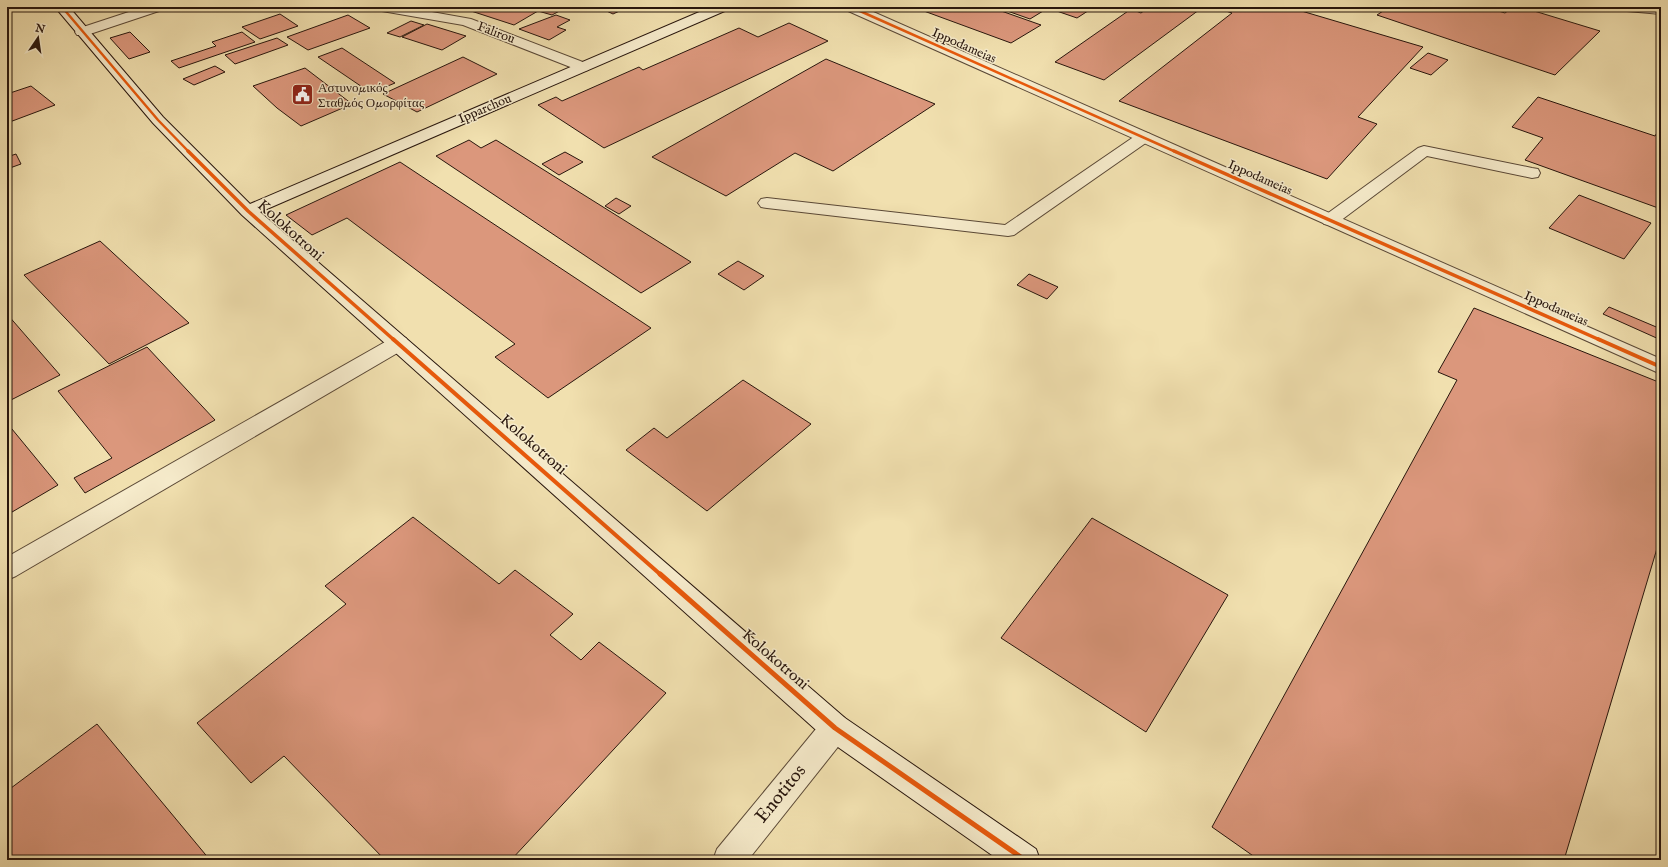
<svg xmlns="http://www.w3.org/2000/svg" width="1668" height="867" viewBox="0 0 1668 867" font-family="'IM FELL English',serif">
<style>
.building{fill:#db977c;stroke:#28160d}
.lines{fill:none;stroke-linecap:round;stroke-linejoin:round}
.lane-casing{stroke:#5a4836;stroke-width:2}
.street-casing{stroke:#5a4836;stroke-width:2}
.secondary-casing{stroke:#28160d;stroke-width:2}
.lane{fill:#f6ebcb;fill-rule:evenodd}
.street{fill:#f6ebcb;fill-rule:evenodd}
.secondary{fill:#f6ebcb;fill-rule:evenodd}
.cycleway-far3-casing{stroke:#f6ebcb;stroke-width:4}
.cycleway-far2-casing{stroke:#f6ebcb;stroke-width:5.5}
.cycleway-far1-casing{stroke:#f6ebcb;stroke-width:6}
.cycleway-casing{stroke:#f6ebcb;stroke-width:8}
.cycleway-far3{stroke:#e8590c;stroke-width:2.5}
.cycleway-far2{stroke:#e8590c;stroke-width:3.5}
.cycleway-far1{stroke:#e8590c;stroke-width:4}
.cycleway{stroke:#e8590c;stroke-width:5}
.labels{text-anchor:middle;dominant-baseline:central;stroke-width:3;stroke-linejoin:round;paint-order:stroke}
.far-street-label{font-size:13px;fill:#28160d;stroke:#f6ebcb}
.far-poi-label{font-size:13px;fill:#28160d;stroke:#f6ebcb;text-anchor:start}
.street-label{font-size:16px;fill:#28160d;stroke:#f6ebcb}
.near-street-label{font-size:19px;fill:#28160d;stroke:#f6ebcb}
</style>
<rect width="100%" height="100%" fill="#f1e0af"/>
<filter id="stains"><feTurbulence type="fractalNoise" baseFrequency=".005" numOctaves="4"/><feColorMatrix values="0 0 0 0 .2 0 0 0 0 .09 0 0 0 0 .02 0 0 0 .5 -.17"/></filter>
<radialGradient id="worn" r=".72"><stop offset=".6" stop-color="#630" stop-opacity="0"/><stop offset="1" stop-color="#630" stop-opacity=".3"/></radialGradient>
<g class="building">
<polygon points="474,7 567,7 552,15 538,11 514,25 468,10"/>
<polygon points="598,7 628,7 613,14"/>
<polygon points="913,7 990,7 1041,25 1011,43"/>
<polygon points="996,7 1094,7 1077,18 1048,8 1030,19"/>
<polygon points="1149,7 1203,7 1104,80 1055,62 1131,9 1141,13"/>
<polygon points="1213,7 1288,7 1423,47 1358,117 1377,124 1327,179 1119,101 1232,13"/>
<polygon points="1389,7 1485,7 1505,13 1513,7 1521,7 1600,31 1555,75 1377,15"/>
<polygon points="280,14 298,26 260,39 242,27"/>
<polygon points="348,15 370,28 308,50 287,37"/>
<polygon points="556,15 570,20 557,27 566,30 549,40 519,29"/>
<polygon points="411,21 424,25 400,37 387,33"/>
<polygon points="789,23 828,41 604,148 538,105 556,97 562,101 639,67 643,70 739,28 758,37"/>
<polygon points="427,24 466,36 442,50 402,37"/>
<polygon points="130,32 150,52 129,59 110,38"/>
<polygon points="242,32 255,42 179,68 171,61 216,46 212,42"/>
<polygon points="277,38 288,45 235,64 225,55"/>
<polygon points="342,48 395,83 371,93 318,57"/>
<polygon points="1428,53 1448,60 1431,75 1410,68"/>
<polygon points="463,57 497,74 417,112 383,94"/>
<polygon points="826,59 935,104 833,171 795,153 726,196 652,157"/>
<polygon points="215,66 225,72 194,85 183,79"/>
<polygon points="305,68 352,104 301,126 277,108 253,86"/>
<polygon points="31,86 55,105 7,123 7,94"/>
<polygon points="1538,97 1655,136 1658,131 1661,132 1661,209 1525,160 1543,138 1512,127"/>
<polygon points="469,140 481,148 496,140 691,262 641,293 436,156"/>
<polygon points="565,152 583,162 559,175 542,164"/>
<polygon points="16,154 21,164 7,169 7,157"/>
<polygon points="400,162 651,328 548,398 495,357 515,344 347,218 312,235 286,215"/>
<polygon points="1579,195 1651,223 1624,259 1549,228"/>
<polygon points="616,198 631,206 619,214 605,206"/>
<polygon points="100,241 189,323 109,364 24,275"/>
<polygon points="738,261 764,276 744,290 718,274"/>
<polygon points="1029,274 1058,287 1047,299 1017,285"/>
<polygon points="1609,307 1661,329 1661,340 1603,314"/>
<polygon points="1474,308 1661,383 1661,535 1564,860 1259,860 1212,827 1457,380 1438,372"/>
<polygon points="7,314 60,375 7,402"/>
<polygon points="147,347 215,420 85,493 74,478 112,458 58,391"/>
<polygon points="743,380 811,424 707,511 626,450 654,428 667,438"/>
<polygon points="7,423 58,485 7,515"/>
<polygon points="413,517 499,584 515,570 573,614 550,635 581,660 599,642 666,693 511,860 385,860 284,756 251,783 197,723 346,604 325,586"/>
<polygon points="1092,518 1228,595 1146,732 1001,638"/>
<polygon points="97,724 210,860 7,860 7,791"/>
</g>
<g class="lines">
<defs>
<g id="lane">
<polygon points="1144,132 1150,134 1152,137 1150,140 1014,235 1008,236 767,208 761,207 758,203 761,199 767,198 1005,225 1138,134"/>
<polygon points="1424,146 1532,168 1538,169 1540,173 1538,177 1532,178 1427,156 1336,224 1330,225 1324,224 1321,220 1324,216 1418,148"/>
<polygon points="399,336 406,338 409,343 406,348 16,576 7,580 7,557 392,338"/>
</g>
<g id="street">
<polygon points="144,7 164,7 162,10 87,35 77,35 75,32 77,29"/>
<polygon points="375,7 404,7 471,19 588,64 590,67 588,70 583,71 578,70 463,25 382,11 377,10"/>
<polygon points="844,7 862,7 1661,359 1661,374 846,10"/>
<polygon points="1620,7 1661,7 1661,14 1627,11 1622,10"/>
<polygon points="835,714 845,718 849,728 845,738 748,860 713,860 717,849 825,718"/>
</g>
<polygon id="secondary" points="55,7 69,7 163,117 250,204 711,7 729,7 727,10 260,212 845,718 1036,849 1040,860 999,860 825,738 242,215 153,123"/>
</defs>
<use href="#lane" class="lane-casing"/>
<use href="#street" class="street-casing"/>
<use href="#secondary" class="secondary-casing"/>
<use href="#lane" class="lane"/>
<use href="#street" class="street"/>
<use href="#secondary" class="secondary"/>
<defs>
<g id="cycleway-far3">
<polyline points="62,7 158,120 189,152"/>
<polyline points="851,7 1176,152"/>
</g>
<g id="cycleway-far2">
<polyline points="188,151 248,211 394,340"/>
<polyline points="1174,151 1600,340"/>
</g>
<g id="cycleway-far1">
<polyline points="393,339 661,575"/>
<polyline points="1598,339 1661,367"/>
</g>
<polyline id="cycleway" points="660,574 835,728 1025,860"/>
</defs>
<use href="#cycleway-far3" class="cycleway-far3-casing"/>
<use href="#cycleway-far2" class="cycleway-far2-casing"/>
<use href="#cycleway-far1" class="cycleway-far1-casing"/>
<use href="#cycleway" class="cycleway-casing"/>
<use href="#cycleway-far3" class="cycleway-far3"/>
<use href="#cycleway-far2" class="cycleway-far2"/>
<use href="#cycleway-far1" class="cycleway-far1"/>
<use href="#cycleway" class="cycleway"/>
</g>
<defs>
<symbol id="civic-square" viewBox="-11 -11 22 22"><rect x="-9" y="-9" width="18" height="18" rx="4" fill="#8f2418" stroke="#f6ebcb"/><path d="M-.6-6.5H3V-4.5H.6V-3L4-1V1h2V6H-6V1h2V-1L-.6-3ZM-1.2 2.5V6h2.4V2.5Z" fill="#fff"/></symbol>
</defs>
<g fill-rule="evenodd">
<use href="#civic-square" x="290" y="82" width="25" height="25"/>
</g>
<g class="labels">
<g class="far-street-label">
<text transform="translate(496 33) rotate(21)">Falirou</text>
<text transform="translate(964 46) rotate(24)">Ippodameias</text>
<text transform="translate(485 109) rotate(-23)">Ipparchou</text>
<text transform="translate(1260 178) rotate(24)">Ippodameias</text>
<text transform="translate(1556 309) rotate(24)">Ippodameias</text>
</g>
<g class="far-poi-label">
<text x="318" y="88">Αστυνομικός<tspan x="318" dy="15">Σταθμός Ομορφίτας</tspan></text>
</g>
<g class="street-label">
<text transform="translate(290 231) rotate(42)">Kolokotroni</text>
<text transform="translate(533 445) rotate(41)">Kolokotroni</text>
<text transform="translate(775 660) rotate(41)">Kolokotroni</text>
</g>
<g class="near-street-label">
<text transform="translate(781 794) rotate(-51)">Enotitos</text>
</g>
</g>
<rect width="1668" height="867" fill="none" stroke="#f1e0af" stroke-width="24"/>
<rect x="8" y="8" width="1652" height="851" fill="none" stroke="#28160d" stroke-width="2"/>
<rect x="12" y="12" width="1644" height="843" fill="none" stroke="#28160d"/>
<g transform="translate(38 38) rotate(13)" stroke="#f6ebcb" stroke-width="3" paint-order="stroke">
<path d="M0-3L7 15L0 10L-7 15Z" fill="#28160d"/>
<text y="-6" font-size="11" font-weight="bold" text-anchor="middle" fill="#28160d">N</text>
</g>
<rect width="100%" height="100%" filter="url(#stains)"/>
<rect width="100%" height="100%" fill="url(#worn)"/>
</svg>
